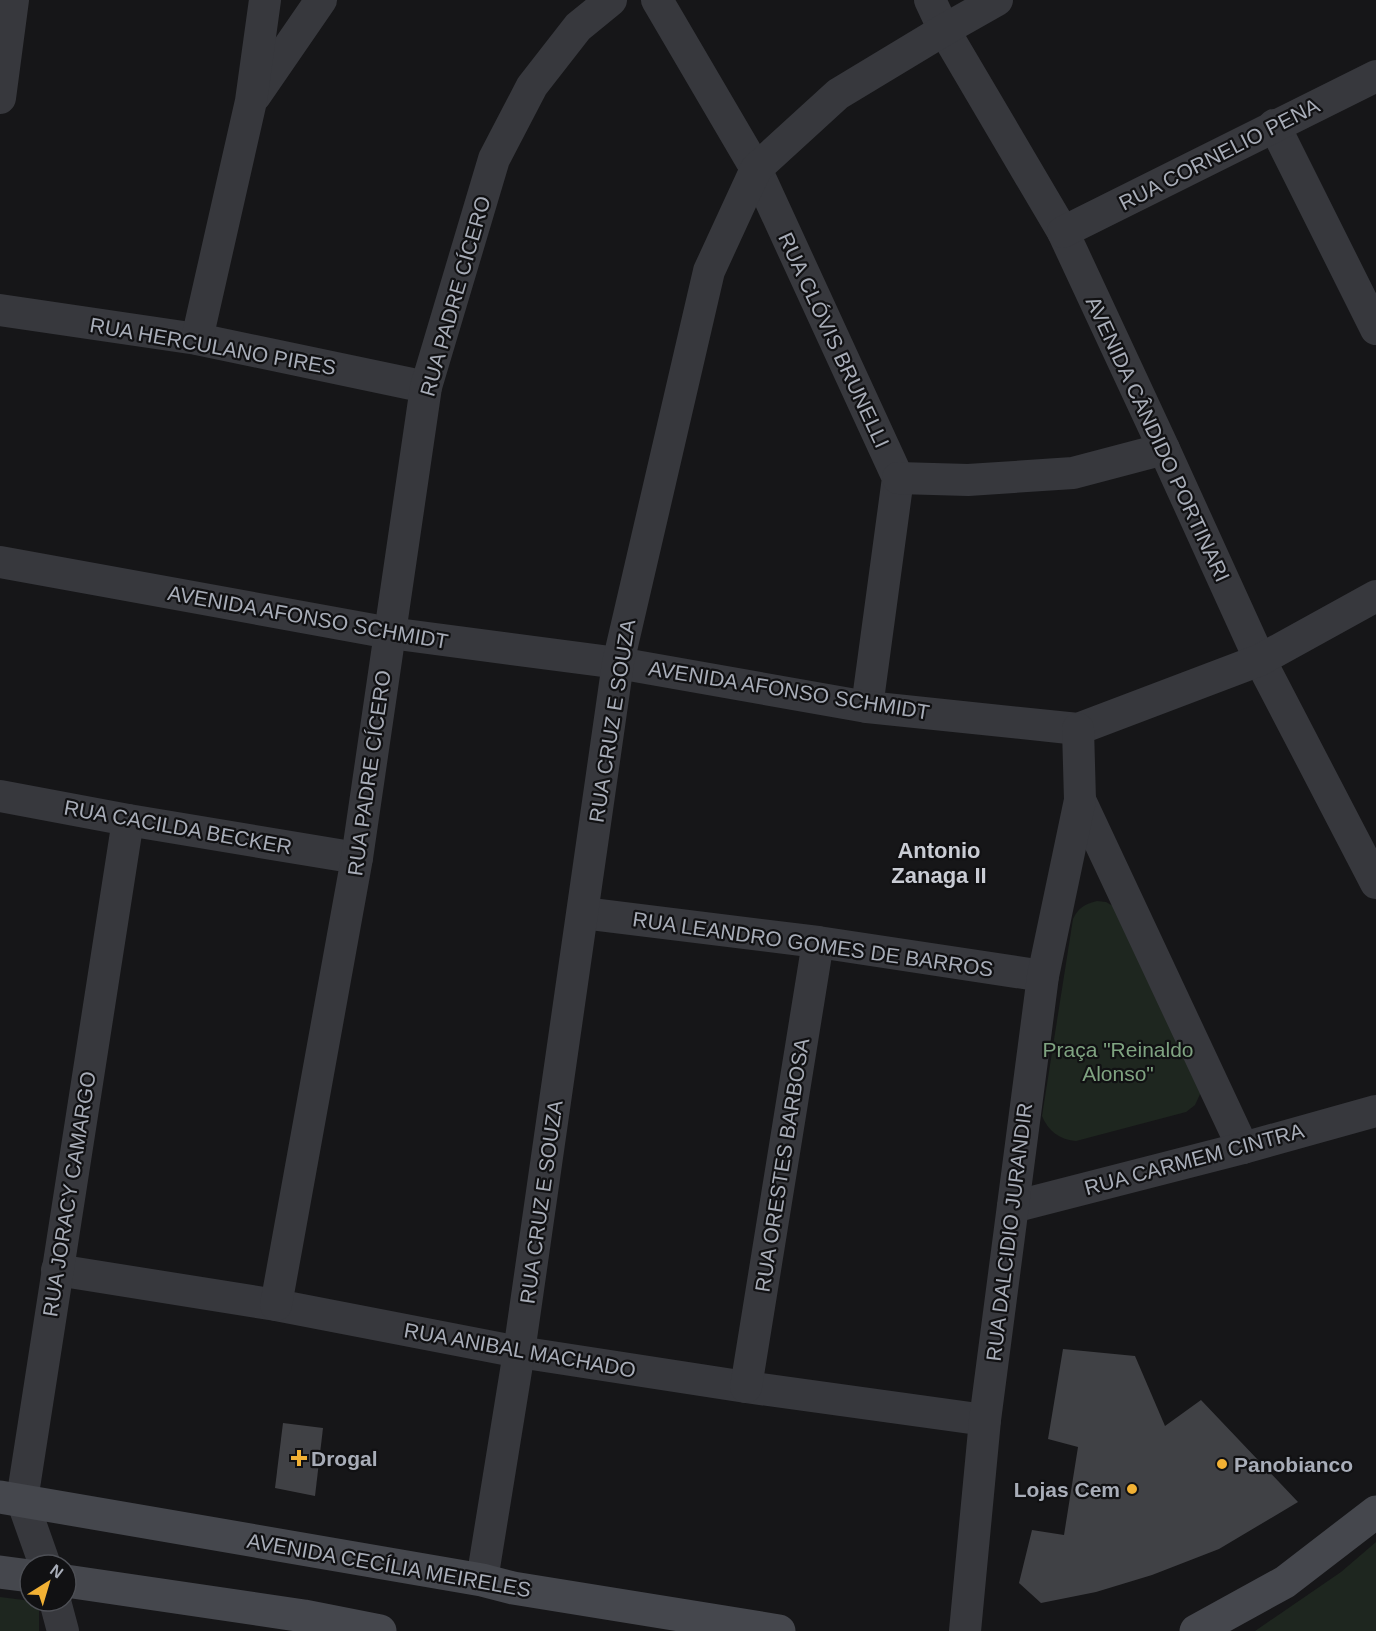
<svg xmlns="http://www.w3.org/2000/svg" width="1376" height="1631" viewBox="0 0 1376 1631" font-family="Arial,sans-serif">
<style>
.green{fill:#1e261f}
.building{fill:#404145}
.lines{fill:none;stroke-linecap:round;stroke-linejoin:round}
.street{stroke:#37383d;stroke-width:32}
.secondary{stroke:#45474d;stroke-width:33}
.poi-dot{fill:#f2b134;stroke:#111113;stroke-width:2}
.labels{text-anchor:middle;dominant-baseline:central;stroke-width:4.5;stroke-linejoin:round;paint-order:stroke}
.street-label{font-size:21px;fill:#a8adb8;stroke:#111113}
.park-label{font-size:21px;fill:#7fa381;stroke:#111113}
.poi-label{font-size:21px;font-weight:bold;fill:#a8adb8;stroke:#111113;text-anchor:start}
.neighbourhood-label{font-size:22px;font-weight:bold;fill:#c9ccd4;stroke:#111113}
</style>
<rect width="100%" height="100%" fill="#161618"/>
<g class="green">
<path d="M 1097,901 L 1106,902 L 1113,906 L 1201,1092 L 1195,1105 L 1186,1112 L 1076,1141 C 1060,1140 1048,1131 1042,1116 L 1073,919 C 1078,908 1085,904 1097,901 Z"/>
<polygon points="1376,1542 1376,1631 1255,1631 1341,1572"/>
<polygon points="0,1597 39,1602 39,1631 0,1631"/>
</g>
<g class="building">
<polygon points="1063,1349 1135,1356 1165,1426 1201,1400 1298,1502 1219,1549 1152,1575 1096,1592 1041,1603 1019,1583 1032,1530 1064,1535 1078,1447 1048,1439"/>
<polygon points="283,1423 323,1428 315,1496 275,1488"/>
</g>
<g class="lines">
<g class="street">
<polyline points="657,0 756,169 898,478 867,707"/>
<polyline points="930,0 944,30 1063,232 1164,449 1260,660 1376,883"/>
<polyline points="255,96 321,0"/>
<polyline points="0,98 13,0"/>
<polyline points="1274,125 1376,329"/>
<polyline points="1063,232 1376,76"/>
<polyline points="0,310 197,339 426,387"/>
<polyline points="197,339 251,101 265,0"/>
<polyline points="898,478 968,480 1073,473 1164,449"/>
<polyline points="0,562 390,633 618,663 867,707 1078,729 1260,660 1376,596"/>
<polyline points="0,796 128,820 357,858"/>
<polyline points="1080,800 1243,1148"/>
<polyline points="583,913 818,942 1043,976"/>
<polyline points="1013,1207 1243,1148 1376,1111"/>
<polyline points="57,1270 276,1305 519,1352 746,1387 985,1420"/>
<polyline points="276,1305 357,858 426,387 494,159 532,86 578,27 611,0"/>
<polyline points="746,1387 818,942"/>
<polyline points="45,1565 22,1500 128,820"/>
<polyline points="482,1580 519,1352 618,663 709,271 756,169 838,94 944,30 997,0"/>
<polyline points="55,1601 63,1631"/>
<polyline points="965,1631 985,1420 1043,976 1080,800 1078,729"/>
</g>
<g class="secondary">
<polyline points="0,1497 482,1580 513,1588 779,1631"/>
<polyline points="0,1572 30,1576"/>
<polyline points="66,1581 304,1616 380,1631"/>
<polyline points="1196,1631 1285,1582 1376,1512"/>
</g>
</g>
<g class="poi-dot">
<path d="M296 1449h6v6h6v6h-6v6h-6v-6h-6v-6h6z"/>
<circle cx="1222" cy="1464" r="6"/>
<circle cx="1132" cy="1489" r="6"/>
</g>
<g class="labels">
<g class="street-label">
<text transform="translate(1219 154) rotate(-27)">RUA CORNELIO PENA</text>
<text transform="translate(455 296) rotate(-74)">RUA PADRE CÍCERO</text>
<text transform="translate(834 340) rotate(65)">RUA CLÓVIS BRUNELLI</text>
<text transform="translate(213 346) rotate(10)">RUA HERCULANO PIRES</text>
<text transform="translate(1158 439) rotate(65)">AVENIDA CÂNDIDO PORTINARI</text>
<text transform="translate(308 617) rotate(10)">AVENIDA AFONSO SCHMIDT</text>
<text transform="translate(789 690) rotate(9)">AVENIDA AFONSO SCHMIDT</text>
<text transform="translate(612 721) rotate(-81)">RUA CRUZ E SOUZA</text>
<text transform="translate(369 773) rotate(-82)">RUA PADRE CÍCERO</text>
<text transform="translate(178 827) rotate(10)">RUA CACILDA BECKER</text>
<text transform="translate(813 944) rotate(8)">RUA LEANDRO GOMES DE BARROS</text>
<text transform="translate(1194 1159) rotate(-15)">RUA CARMEM CINTRA</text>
<text transform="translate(782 1165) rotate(-81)">RUA ORESTES BARBOSA</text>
<text transform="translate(69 1194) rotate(-81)">RUA JORACY CAMARGO</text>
<text transform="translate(541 1202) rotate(-82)">RUA CRUZ E SOUZA</text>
<text transform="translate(1009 1232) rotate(-83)">RUA DALCIDIO JURANDIR</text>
<text transform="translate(520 1350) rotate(10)">RUA ANIBAL MACHADO</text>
<text transform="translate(389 1565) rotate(10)">AVENIDA CECÍLIA MEIRELES</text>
</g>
<g class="park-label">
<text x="1118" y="1049">Praça "Reinaldo<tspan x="1118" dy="24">Alonso"</tspan></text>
</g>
<g class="poi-label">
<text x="311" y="1458">Drogal</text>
<text x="1234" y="1464">Panobianco</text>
<text x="1120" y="1489" text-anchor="end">Lojas Cem</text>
</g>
<g class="neighbourhood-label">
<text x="939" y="850">Antonio<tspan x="939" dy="25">Zanaga II</tspan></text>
</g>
</g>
<g transform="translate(48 1583) rotate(37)"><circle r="28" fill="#111113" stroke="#4d4f55" stroke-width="1.5"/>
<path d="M0-4.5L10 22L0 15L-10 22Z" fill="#f2b134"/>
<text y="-9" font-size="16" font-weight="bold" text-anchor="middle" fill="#a8adb8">N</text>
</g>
</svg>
